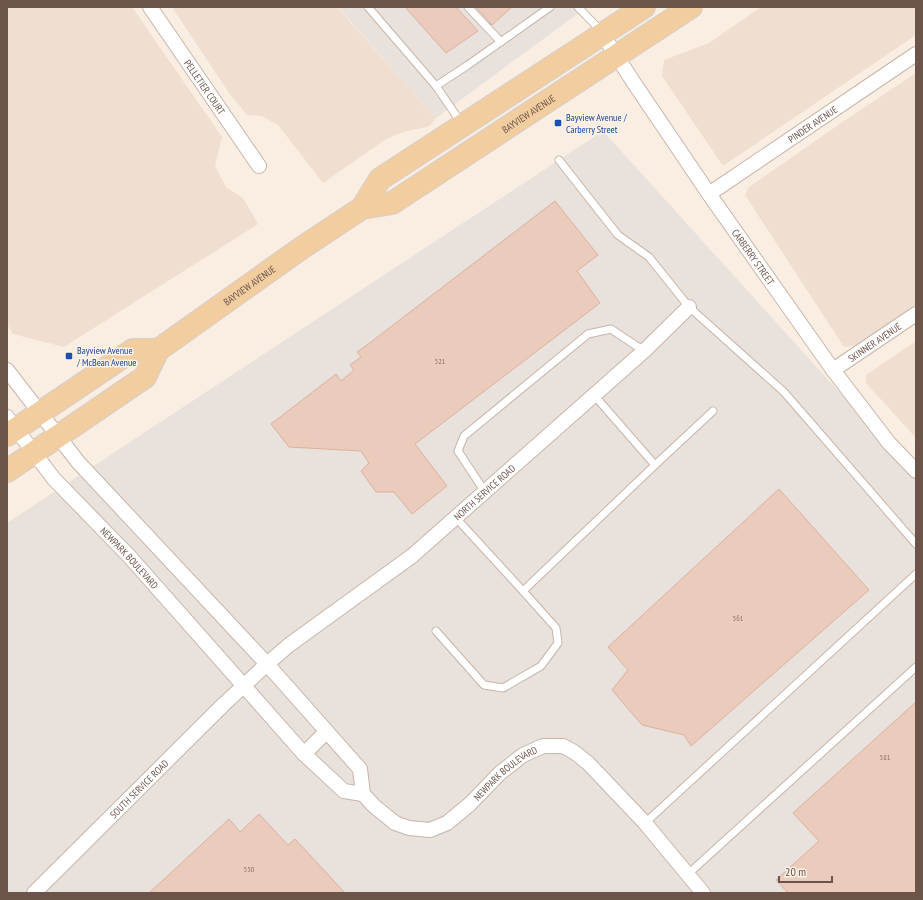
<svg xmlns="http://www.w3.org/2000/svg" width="923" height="900" viewBox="0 0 923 900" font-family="'PT Sans Narrow',sans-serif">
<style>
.residential{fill:#f0dfd0}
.industrial{fill:#e8e1dc}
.building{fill:#ebcbbc;stroke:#dcb19e}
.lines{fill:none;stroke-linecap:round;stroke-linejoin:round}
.service-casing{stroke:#c8b5aa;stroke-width:9}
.minor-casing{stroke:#c8b5aa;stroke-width:16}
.primary-casing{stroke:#d6cfcd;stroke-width:24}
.service{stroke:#fff;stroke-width:7}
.minor{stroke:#fff;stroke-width:14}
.primary{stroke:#f1cda0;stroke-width:22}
.transit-dot{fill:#1a4fb4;stroke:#fdf2e7;stroke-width:1.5}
.labels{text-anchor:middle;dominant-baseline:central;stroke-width:3;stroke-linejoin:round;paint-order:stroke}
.number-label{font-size:8px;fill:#8c7267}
.street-label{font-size:10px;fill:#6d544b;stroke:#fdf2e7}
.transit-label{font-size:10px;fill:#164399;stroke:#fdf2e7;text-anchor:start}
</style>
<rect width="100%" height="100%" fill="#f9eee1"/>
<g class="residential">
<polygon points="7,7 132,7 222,137 215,166 226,187 243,198 258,224 64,347 13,334 7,324"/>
<polygon points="172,7 337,7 436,118 430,126 404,132 386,139 323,183 278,125 262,116 247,115 229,93"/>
<polygon points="761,7 916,7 916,35 723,166 662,76 664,60 709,43"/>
<polygon points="916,73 916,305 858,345 844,347 745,195 749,187 841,123"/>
<polygon points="916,341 916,438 866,383 866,375"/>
</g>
<g class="industrial">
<polygon points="338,7 587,7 436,118"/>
<polygon points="603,131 916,477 916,893 7,893 7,523"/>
</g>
<g class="building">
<polygon points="405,7 456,7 478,31 446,53"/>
<polygon points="476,7 512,7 492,25"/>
<polygon points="555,201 598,255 577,271 600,303 415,444 447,486 412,514 394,492 376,492 361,471 369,463 361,451 289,447 271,424 336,374 341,381 354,370 350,365 361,357 357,352 367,345"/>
<polygon points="779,489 869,590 691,746 684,735 642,725 612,690 628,670 608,647"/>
<polygon points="916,702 916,893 788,893 776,880 819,841 793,813"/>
<polygon points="259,814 288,845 295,839 345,893 149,893 229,819 240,832"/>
</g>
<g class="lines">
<defs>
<g id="service">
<polyline points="368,7 436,86 462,124"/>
<polyline points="468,7 501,42"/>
<polyline points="578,7 601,31"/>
<polyline points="436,86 468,65 550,7"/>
<polyline points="559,160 618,235 649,257 689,307 784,392 916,544"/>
<polyline points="655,465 713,411"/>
<polyline points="485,492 458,451 464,436 588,334 611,329 644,351"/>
<polyline points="456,518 523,591"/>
<polyline points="436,631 484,685 503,688 541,666 558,643 556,628 523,591 655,465 594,395"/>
<polyline points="645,823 916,574"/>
<polyline points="687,875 916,667"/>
</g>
<g id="minor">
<path id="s1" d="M 150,7 L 259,166"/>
<path id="s2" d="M 603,35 L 632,80 L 709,194 L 833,370 L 889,443 L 916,471"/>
<path id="s3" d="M 709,194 L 916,54"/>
<path id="s4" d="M 7,370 L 78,462 L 267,664 L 360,769 L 363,794 L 374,806 L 395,823 L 409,828 L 430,830 L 447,823 L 470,804 L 500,773 L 523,755 L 543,746 L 563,746 L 574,752 L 588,763 L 645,823 L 703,893"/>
<path id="s5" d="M 833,370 L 916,314"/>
<path id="s6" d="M 7,417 L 54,479 L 129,556 L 304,754 L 344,791 L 363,794"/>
<polyline points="304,754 326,732"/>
<path id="s7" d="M 34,893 L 223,705 L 267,664 L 289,645 L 412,556 L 644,351 L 689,307"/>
</g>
<g id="primary">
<polyline points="362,208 380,179 644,7"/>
<polyline points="7,435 133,350 158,350"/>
<path id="s8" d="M 7,471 L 145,377 L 158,350 L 303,247 L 362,208 L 392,203 L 691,7"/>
</g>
</defs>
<use href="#service" class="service-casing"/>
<use href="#minor" class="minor-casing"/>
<use href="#primary" class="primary-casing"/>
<use href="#service" class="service"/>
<use href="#minor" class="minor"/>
<use href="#primary" class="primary"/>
</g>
<g class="transit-dot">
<rect x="554" y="119" width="8" height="8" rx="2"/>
<rect x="65" y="352" width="8" height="8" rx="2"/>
</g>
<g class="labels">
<g class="number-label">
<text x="440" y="361">521</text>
<text x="738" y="618">561</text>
<text x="885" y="757">581</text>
<text x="249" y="869">550</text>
</g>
<g class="street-label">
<text stroke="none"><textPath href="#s1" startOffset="97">PELLETIER COURT</textPath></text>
<text stroke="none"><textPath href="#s8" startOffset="639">BAYVIEW AVENUE</textPath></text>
<text stroke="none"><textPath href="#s3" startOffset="125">PINDER AVENUE</textPath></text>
<text stroke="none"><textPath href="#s2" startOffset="268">CARBERRY STREET</textPath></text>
<text stroke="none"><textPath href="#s8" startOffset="309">BAYVIEW AVENUE</textPath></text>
<text stroke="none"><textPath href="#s5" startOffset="50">SKINNER AVENUE</textPath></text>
<text stroke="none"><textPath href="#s7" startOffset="604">NORTH SERVICE ROAD</textPath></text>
<text stroke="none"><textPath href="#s6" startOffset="187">NEWPARK BOULEVARD</textPath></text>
<text stroke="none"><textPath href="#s4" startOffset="733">NEWPARK BOULEVARD</textPath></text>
<text stroke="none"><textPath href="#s7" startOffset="148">SOUTH SERVICE ROAD</textPath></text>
</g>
<g class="transit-label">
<text x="566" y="117">Bayview Avenue /<tspan x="566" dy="12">Carberry Street</tspan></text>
<text x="77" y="350">Bayview Avenue<tspan x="77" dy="12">/ McBean Avenue</tspan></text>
</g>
</g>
<rect width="923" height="900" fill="none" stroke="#6d544b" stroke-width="16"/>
<path d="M779 876v6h53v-6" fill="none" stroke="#6d544b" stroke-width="2"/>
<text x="785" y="876" font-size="12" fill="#6d544b" stroke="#fdf2e7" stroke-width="3" paint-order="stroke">20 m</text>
</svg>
